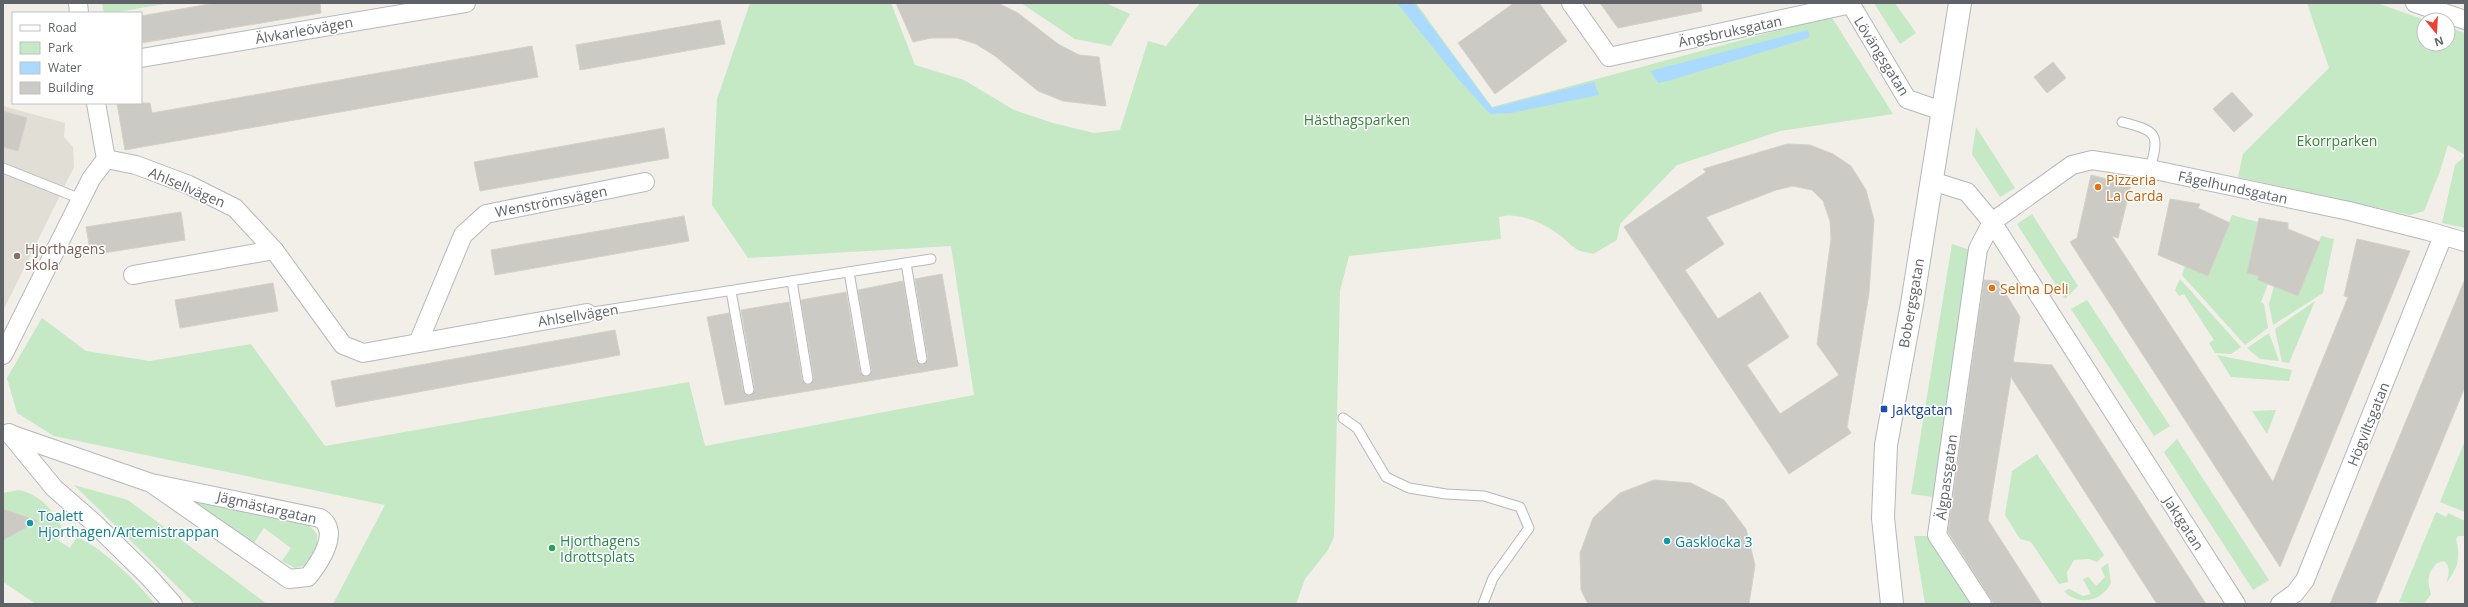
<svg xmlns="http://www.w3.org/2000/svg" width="2468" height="607" viewBox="0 0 2468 607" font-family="'Open Sans',sans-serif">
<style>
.education{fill:#e1ded6}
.green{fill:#c5e8c5}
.water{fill:#aadaff}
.building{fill:#cccac5;stroke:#d6d1c6;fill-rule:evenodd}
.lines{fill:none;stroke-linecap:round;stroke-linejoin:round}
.service-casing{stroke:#b5b8bc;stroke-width:11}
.minor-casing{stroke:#b5b8bc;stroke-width:20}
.tertiary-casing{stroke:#b5b8bc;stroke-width:24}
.service{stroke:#fff;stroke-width:9}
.minor{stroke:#fff;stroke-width:18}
.tertiary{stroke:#fff;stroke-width:22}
.food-dot{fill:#e8710a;stroke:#fff;stroke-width:1.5}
.education-dot{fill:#8d6e63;stroke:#fff;stroke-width:1.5}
.transit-dot{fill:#1a4fb4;stroke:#fff;stroke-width:1.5}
.culture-dot{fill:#0f9aa8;stroke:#fff;stroke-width:1.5}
.leisure-dot{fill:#2e9e5b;stroke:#fff;stroke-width:1.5}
.labels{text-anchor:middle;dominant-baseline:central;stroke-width:3;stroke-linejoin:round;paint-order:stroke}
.street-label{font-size:14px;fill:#5f6368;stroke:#fff}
.park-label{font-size:14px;fill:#348238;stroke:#fff}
.food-label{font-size:14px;fill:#c56008;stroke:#fff;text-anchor:start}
.education-label{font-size:14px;fill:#785e54;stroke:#fff;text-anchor:start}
.transit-label{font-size:14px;fill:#164399;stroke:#fff;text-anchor:start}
.culture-label{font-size:14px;fill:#0d838f;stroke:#fff;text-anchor:start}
.leisure-label{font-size:14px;fill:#27864d;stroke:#fff;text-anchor:start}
</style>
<rect width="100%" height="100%" fill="#f1efe8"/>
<polygon class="education" points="3,106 65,123 64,137 73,147 74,167 3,311"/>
<g class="green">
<polygon points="102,3 170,3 112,13 104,13"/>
<path d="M 750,3 L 891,3 L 915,65 L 964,80 L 1014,110 L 1053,123 L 1094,133 L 1120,130 L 1148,41 L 1166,46 L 1200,3 L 1416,3 L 1492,107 L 1831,16 L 1893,114 L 1780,131 L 1677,165 L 1620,224 L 1617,240 L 1593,254 C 1587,252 1579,252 1575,248 C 1569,244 1564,238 1558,234 C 1544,223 1516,211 1499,217 L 1501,239 L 1349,256 L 1340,291 L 1334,537 L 1328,550 L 1305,579 L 1296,604 L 333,604 L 385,505 L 54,436 L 17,413 L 7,378 L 42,318 L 86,351 L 150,361 L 251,344 L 325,446 L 689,382 L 705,446 L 974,395 L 951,246 L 748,258 L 712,205 L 717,99 Z"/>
<polygon points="1021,3 1106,3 1130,14 1111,46 1075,39"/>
<polygon points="1874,3 1895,3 1916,33 1900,44"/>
<polygon points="2307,3 2377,3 2425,20 2424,44 2448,44 2448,27 2465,33 2465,155 2448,145 2439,174 2424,211 2410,215 2238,177 2243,154 2329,68"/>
<polygon points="1976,127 2015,188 2000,197 1972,154"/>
<polygon points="2465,156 2465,228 2442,223 2455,165"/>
<polygon points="2032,214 2078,286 2065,299 2017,224"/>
<polygon points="2232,215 2258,222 2247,273 2259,276 2258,280 2268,284 2261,302 2264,304 2268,328 2245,345 2182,275 2185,266 2208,276"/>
<polygon points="2321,236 2334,239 2323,293 2273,325 2269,304 2274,286 2298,296"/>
<polygon points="1952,244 1970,250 1933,497 1911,494"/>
<polygon points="2180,279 2241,347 2231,354 2215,353 2209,343 2214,340 2184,294 2179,296 2175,290"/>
<polygon points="2087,300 2170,426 2154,436 2071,309"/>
<polygon points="2315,301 2289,363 2282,362 2275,329"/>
<polygon points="2269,333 2279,361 2260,359 2247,348"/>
<polygon points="2217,355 2292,370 2289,381 2231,377"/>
<polygon points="2276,410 2267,434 2252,411"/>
<polygon points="2177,439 2269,580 2253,590 2164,452"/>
<polygon points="2464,443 2465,443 2465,512 2440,502"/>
<polygon points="2037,454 2104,555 2097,562 2089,559 2074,560 2067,572 2068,582 2059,584 2031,542 2020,539 2005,515 2012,471"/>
<polygon points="74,485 128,500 267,604 195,604"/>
<path d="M 18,490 C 38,493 54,510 62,528 L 56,539 L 70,548 L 77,537 C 104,549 136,581 155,604 L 36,604 L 3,582 L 3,493 Z"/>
<polygon points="182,495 305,521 317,534 317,547 306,565 295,568 282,561 291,548 264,528 254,543"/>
<path d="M 2436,512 L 2446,517 L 2448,513 L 2465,521 L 2465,536 L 2458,536 L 2456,539 C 2461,557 2458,569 2446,583 C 2449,575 2451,567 2444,561 L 2437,563 C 2427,573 2427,581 2431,594 L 2424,604 L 2399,602 Z"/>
<polygon points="1914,536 1928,536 1937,544 1973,604 1925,604"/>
<path d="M 2108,563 L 2111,583 C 2102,601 2079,607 2064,591 L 2069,589 L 2083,596 L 2091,594 L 2083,579 L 2088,577 L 2096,586 L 2105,577 L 2101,568 Z"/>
</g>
<g class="water">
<polygon points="1397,3 1414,3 1492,108 1594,82 1599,95 1511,113 1490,114 1459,80"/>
<polygon points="1808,30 1810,37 1805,39 1668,81 1658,83 1650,71"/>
</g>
<g class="building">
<polygon points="215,3 320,3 321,13 141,43 141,16"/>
<polygon points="896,3 998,3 1018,13 1058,44 1079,55 1099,57 1106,106 1063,101 1038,91 995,56 976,44 957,38 931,38 913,42"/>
<polygon points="1514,3 1539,3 1567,41 1495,94 1458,43"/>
<polygon points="1600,3 1701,3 1702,11 1618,28"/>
<polygon points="720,20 725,44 580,70 576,45"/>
<polygon points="532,46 538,77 125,150 117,103 150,103 152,113"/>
<polygon points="2053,62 2066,78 2047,93 2034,77"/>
<polygon points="2232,92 2253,115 2234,132 2213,109"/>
<polygon points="3,111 27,118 18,151 3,147"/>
<polygon points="664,128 669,158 480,191 474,162"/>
<path d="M 1787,144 L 1810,145 L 1833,154 L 1851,166 L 1866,190 L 1874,220 L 1869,293 L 1847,427 L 1851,433 L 1789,474 L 1624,227 L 1706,172 L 1703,169 ZM 1793,186 L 1812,190 L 1823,201 L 1830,221 L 1831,239 L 1817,344 L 1839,375 L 1780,414 L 1747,365 L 1789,337 L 1760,292 L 1718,319 L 1685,270 L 1724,244 L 1706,217 L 1776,190 Z"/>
<polygon points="2091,175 2131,185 2118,238 2112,236 2273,482 2348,297 2344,296 2357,239 2410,251 2280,567 2070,242 2077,238"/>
<polygon points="2170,199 2200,204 2198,208 2230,223 2208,276 2158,255"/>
<polygon points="181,212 185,240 91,255 86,227"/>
<polygon points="684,216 689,241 495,275 491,250"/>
<polygon points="2259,218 2288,223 2288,229 2320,242 2298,296 2258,280 2259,276 2247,273"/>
<polygon points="942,274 958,366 725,405 707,317 729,313 743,391 750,396 753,394 755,389 741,310 789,302 802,380 806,384 809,385 814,378 801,300 846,292 860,372 864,376 867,377 872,370 858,290 903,281 916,360 920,364 923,365 928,358 915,279"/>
<polygon points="2465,279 2465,387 2375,604 2330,604"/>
<polygon points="1984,280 1998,281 2020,317 2013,362 2052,365 2206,604 2157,604 2011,377 1988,520 2042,604 1994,604 1948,532"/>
<polygon points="273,283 278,311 180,328 175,300"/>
<polygon points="615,330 620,355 336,407 331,381"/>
<polygon points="1654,480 1691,483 1724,500 1746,529 1755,565 1749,604 1588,604 1581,590 1580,553 1593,518 1620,493"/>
<polygon points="3,509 38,521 3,540"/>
</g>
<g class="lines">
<defs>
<g id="service">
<path d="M 2122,122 C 2157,131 2160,133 2150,169"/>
<polyline points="3,168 81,199"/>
<polyline points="906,263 922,359"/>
<polyline points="849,272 866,371"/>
<polyline points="792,281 808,379"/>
<polyline points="731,291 749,390"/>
<polyline points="587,313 931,259"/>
<polyline points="1343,418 1357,428 1386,477 1409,488 1446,494 1484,496 1520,507 1529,528 1493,578 1483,604"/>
</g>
<g id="minor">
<polyline points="78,3 79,13"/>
<polyline points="1571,3 1609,57 1851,4"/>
<polyline points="1850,3 1907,99 1942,111"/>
<polyline points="2415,3 2465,20"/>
<polyline points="141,58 466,3"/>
<polyline points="106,159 136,165 189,185 235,208 274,250 343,345 363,353 587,313"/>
<polyline points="1932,181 1967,192 1992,222 2236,604"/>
<polyline points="133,275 274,250"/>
<polyline points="418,343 463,235 486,214 645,182"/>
<polyline points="3,355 91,179 106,159 96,103"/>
<polyline points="9,433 54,488 93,522 148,576 173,604"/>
<path d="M 10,434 L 151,483 L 320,518 C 341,531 320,562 308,577 L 289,579 L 151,483"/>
<polyline points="1982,604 1937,535 1978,249 1992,222 2072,165 2092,160 2150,169 2349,211 2428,231 2465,242"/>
<polyline points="2280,604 2295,593 2305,580 2443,236"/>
</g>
<polyline id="tertiary" points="1892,604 1883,518 1886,445 1912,304 1960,3"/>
</defs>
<use href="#service" class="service-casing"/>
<use href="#minor" class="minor-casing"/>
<use href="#tertiary" class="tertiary-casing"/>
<use href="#service" class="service"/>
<use href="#minor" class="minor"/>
<use href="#tertiary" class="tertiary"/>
</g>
<g class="food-dot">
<circle cx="2098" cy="187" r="4"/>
<circle cx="1992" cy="288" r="4"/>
</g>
<circle class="education-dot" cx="17" cy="256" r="4"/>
<rect class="transit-dot" x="1880" y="405" width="8" height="8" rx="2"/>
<g class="culture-dot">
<circle cx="30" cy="523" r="4"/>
<circle cx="1667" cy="541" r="4"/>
</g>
<circle class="leisure-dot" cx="552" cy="548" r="4"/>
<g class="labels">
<g class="street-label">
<text transform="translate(304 30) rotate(-10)">Älvkarleövägen</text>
<text transform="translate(1730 31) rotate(-12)">Ängsbruksgatan</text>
<text transform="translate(1882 56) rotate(58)">Lövängsgatan</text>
<text transform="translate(187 187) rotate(23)">Ahlsellvägen</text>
<text transform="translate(2233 187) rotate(12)">Fågelhundsgatan</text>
<text transform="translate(551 201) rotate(-11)">Wenströmsvägen</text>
<text transform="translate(1911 303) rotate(-80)">Bobergsgatan</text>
<text transform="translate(578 315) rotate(-9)">Ahlsellvägen</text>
<text transform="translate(2368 424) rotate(-68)">Högviltsgatan</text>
<text transform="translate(1946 477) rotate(-82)">Älgpassgatan</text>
<text transform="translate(267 507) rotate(13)">Jägmästargatan</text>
<text transform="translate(2184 523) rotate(57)">Jaktgatan</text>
</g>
<g class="park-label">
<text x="1357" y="119">Hästhagsparken</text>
<text x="2337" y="140">Ekorrparken</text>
</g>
<g class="food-label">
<text x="2106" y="179">Pizzeria<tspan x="2106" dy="16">La Carda</tspan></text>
<text x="2000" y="288">Selma Deli</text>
</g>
<g class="education-label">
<text x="25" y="248">Hjorthagens<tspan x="25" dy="16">skola</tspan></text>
</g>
<g class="transit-label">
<text x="1892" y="409">Jaktgatan</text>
</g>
<g class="culture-label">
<text x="38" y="515">Toalett<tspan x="38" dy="16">Hjorthagen/Artemistrappan</tspan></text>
<text x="1675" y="541">Gasklocka 3</text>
</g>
<g class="leisure-label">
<text x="560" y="540">Hjorthagens<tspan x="560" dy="16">Idrottsplats</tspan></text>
</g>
</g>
<rect width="2468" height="607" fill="none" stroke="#5f6368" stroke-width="8"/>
<rect x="12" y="12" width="130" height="92" fill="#ffffff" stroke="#bfc1c3"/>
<rect x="20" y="25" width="20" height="6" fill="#ffffff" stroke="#bfc1c3"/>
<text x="48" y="32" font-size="12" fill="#5f6368">Road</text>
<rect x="20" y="42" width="20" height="12" fill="#c5e8c5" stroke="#bfc1c3"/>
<text x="48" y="52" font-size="12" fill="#5f6368">Park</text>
<rect x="20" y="62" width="20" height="12" fill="#aadaff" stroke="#bfc1c3"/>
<text x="48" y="72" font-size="12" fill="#5f6368">Water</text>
<rect x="20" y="82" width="20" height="12" fill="#cccac5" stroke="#bfc1c3"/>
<text x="48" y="92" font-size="12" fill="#5f6368">Building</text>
<g transform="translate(2436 32) rotate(162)"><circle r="19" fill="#ffffff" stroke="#bfc1c3"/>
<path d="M0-3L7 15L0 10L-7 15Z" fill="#ea4335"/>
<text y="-6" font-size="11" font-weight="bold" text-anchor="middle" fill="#5f6368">N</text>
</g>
</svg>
